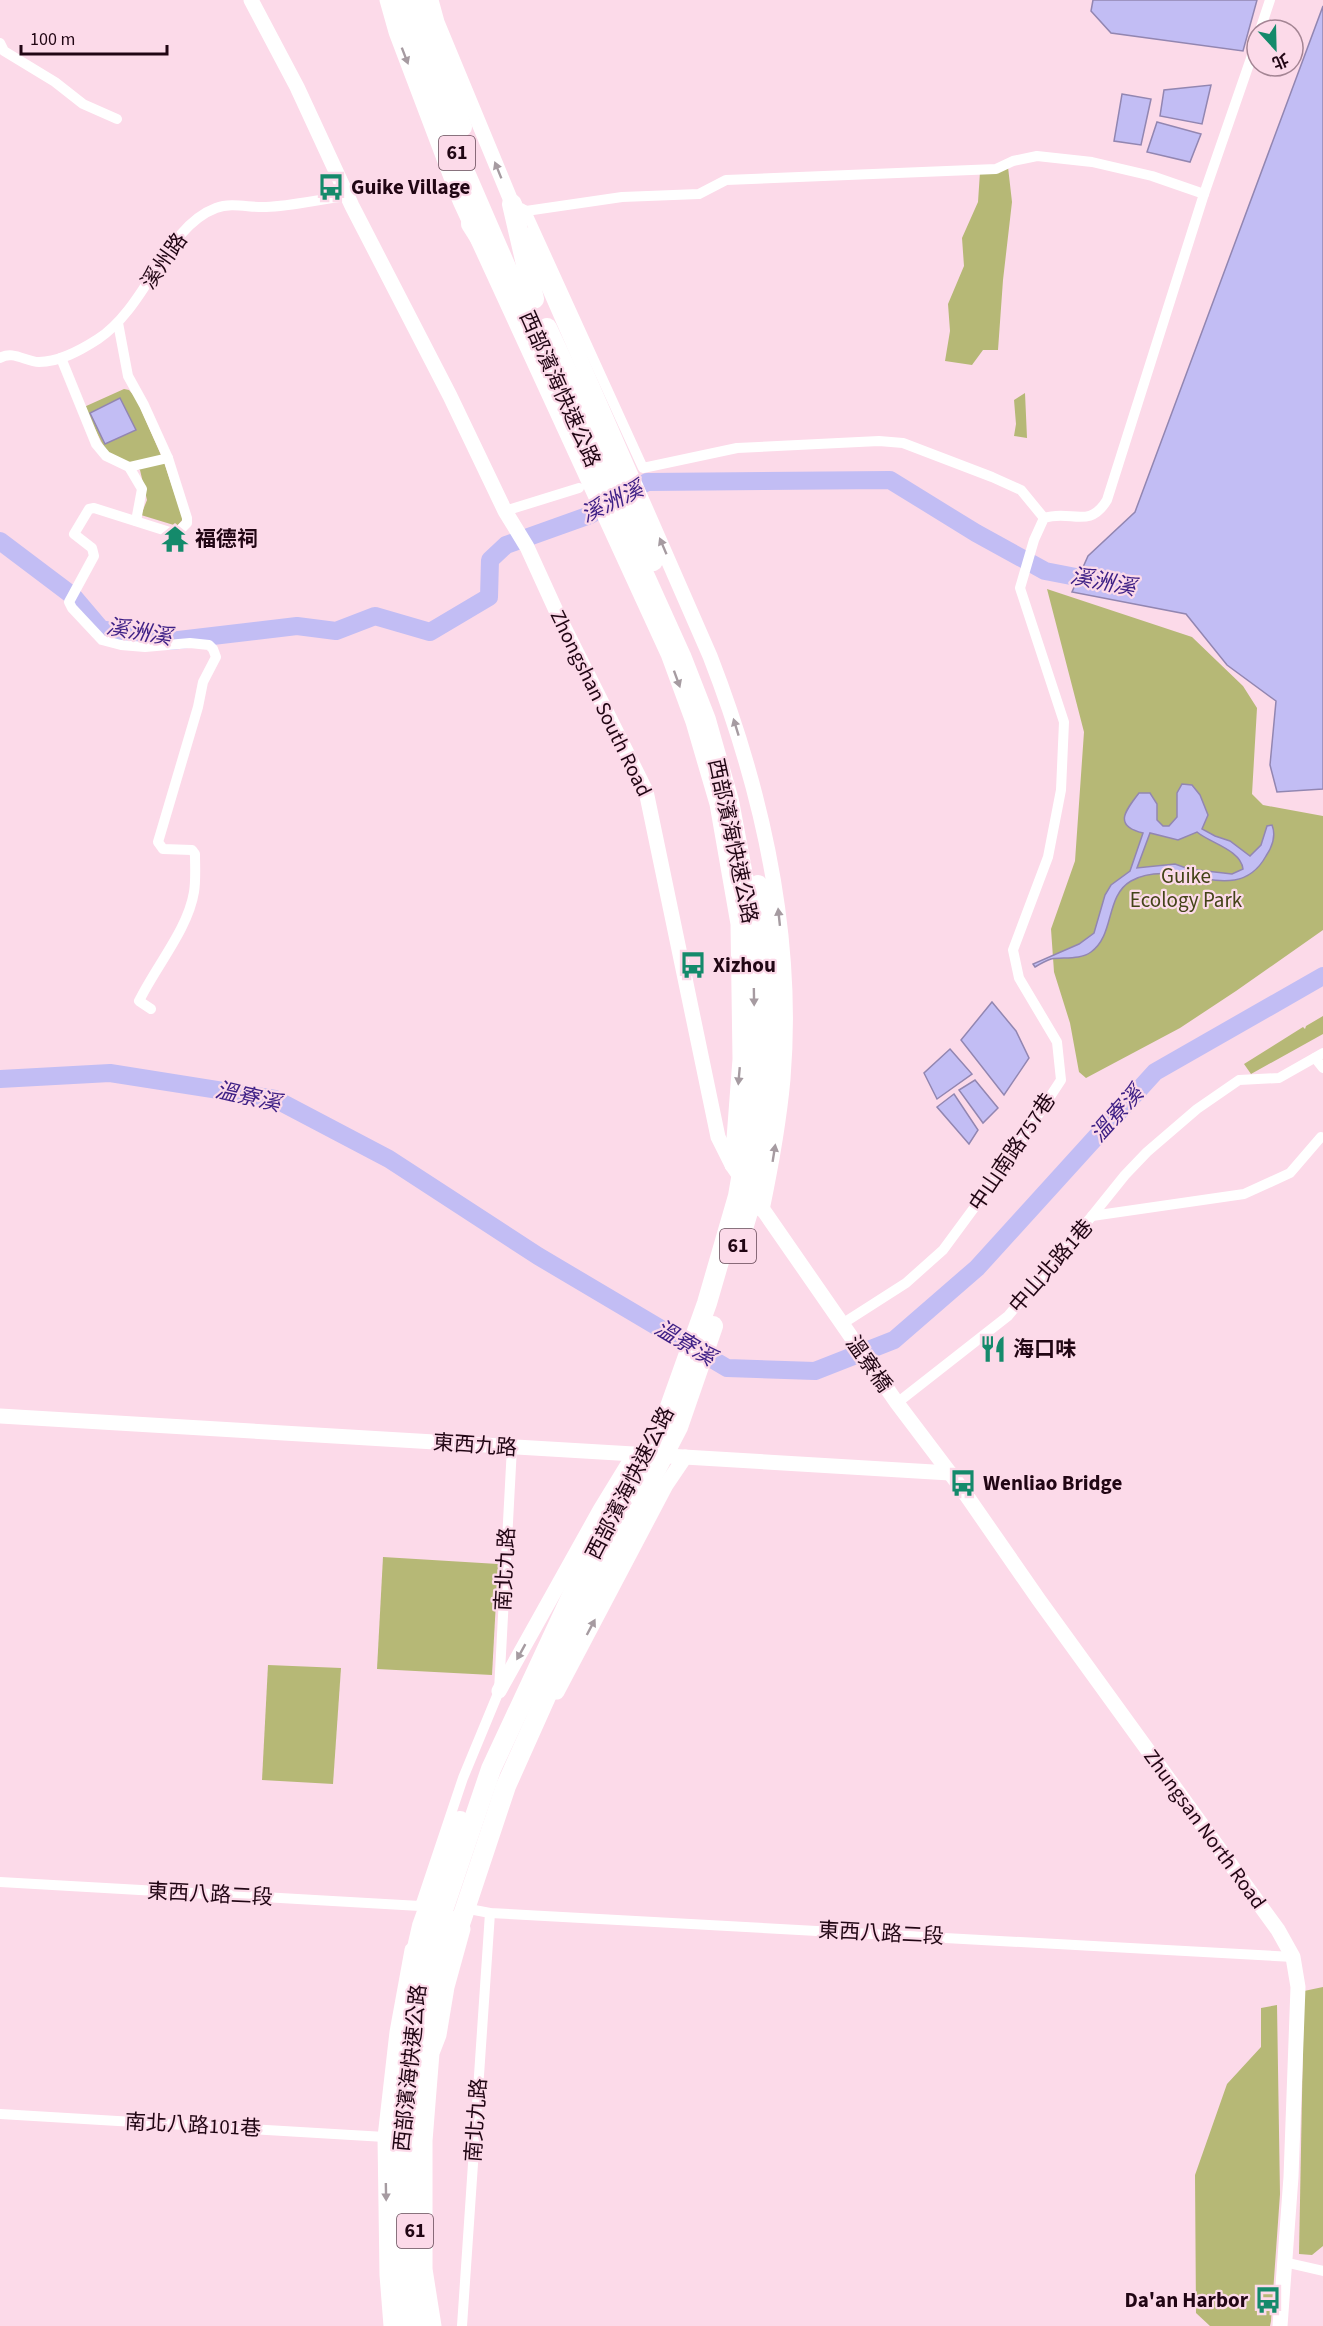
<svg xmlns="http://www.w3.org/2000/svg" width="1323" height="2326" viewBox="0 0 1323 2326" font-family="'Source Sans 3','Noto Sans TC',sans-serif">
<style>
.green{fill:#b6b876}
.water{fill:#c2bdf4;stroke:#9286b1;stroke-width:1.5;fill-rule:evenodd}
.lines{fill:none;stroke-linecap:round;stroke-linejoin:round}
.river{stroke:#c2bdf4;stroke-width:18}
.street{stroke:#fff;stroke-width:10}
.secondary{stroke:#fff;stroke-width:15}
.highway{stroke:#fff;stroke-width:20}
.oneway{fill:#a69ba1}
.labels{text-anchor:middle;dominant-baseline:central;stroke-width:4.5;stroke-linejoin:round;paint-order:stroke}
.shield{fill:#fcdae9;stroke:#634654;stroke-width:1.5}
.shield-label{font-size:20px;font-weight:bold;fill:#210614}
.poi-label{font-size:21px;font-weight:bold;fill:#210614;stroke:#fcdae9;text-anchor:start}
.street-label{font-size:21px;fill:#210614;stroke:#fcdae9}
.park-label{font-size:21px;fill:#434317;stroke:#fcdae9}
.water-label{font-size:22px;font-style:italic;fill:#3d1f85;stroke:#fcdae9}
</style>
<rect width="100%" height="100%" fill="#fcdae9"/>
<g class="green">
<polygon points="1008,167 1012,202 1003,280 998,350 983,350 972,365 945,361 950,331 948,304 964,266 962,238 978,202 980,172"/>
<polygon points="124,389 129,390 136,398 164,462 183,519 177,526 141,515 147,500 140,470 107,453 84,407"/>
<polygon points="1025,393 1027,438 1014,436 1016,424 1014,400"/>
<polygon points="1047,589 1192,637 1243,686 1257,708 1252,794 1263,805 1323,816 1323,930 1236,991 1180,1028 1086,1078 1079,1072 1070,1023 1054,972 1051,929 1075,861 1084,732"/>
<polygon points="1323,1016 1323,1034 1251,1074 1244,1064 1303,1027 1305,1029 1306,1026"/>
<polygon points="383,1557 498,1564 492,1675 377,1669"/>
<polygon points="268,1665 341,1668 333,1784 262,1780"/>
<polygon points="1323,1987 1323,2246 1312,2255 1299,2254 1304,1991"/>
<polygon points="1277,2005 1280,2194 1271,2321 1270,2326 1210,2326 1196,2313 1195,2175 1227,2084 1261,2047 1261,2008"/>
</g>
<g class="water">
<polygon points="1093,0 1257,0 1243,51 1111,33 1091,11"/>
<polygon points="1323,6 1323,789 1277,792 1270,765 1276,701 1227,665 1186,614 1072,592 1088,556 1135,512"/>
<polygon points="1211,85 1202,124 1160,116 1164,90"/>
<polygon points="1122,94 1151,99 1141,145 1114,141"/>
<polygon points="1157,122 1201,134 1190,162 1147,152"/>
<polygon points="120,398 136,430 105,444 90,413"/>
<path d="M 1182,784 L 1192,785 L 1200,795 L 1208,815 L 1202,829 L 1215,836 L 1230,841 L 1250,856 L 1261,845 L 1267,826 L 1272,825 C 1276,835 1272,847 1266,856 C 1236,910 1178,855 1131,881 C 1105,896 1115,935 1091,952 C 1080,960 1064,957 1051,959 C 1045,961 1040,964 1035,967 L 1033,964 L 1079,944 L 1094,933 L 1105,895 L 1111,885 L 1130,871 L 1143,833 C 1113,826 1125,811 1139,793 L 1150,793 L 1157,804 L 1157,820 L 1163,826 L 1169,826 L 1177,817 L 1177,793 ZM 1197,832 C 1210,843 1241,850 1243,869 L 1232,874 L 1189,869 L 1175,864 L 1137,868 L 1150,833 L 1178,840 Z"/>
<polygon points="992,1002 1016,1031 1029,1058 1004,1095 961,1040"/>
<polygon points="950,1049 972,1074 937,1099 924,1073"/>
<polygon points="975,1080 998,1108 983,1123 959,1090"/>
<polygon points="954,1094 978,1130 969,1144 937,1107"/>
</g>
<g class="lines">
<g class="river">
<polyline points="0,541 73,596 101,629 170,641 297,626 336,631 375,616 430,632 489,597 490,560 506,545 590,515 647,482 890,480 976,533 1045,571 1102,582"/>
<polyline points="0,1079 110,1073 275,1099 389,1159 538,1256 727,1368 815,1371 894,1340 977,1268 1155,1072 1323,976"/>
</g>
<g class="street">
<polyline points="1260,30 1270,0"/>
<polyline points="0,43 4,51 55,82 83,104 117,119"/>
<polyline points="521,208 526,211 622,197 699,194 726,180 996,169 1013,161 1037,156 1092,162 1152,176 1204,194"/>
<polyline points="526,211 643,468 737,448 879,441 903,443 992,477 1021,490 1044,518"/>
<path d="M 118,323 L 128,376 L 144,405 L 168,458 L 187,518 L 187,523 L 176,534 L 94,508 L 89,509 L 74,534 L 92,548 L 94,556 L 69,602 L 72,608 L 102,640 L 121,645 L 145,647 L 190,643 L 209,645 L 213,649 L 216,657 L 203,682 L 198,707 L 158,842 L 163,849 L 192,850 L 195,854 C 195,866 196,880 194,892 C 188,929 156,966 139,1001 L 151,1009"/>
<path d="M 0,358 C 13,350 26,362 39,362 C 60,362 81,350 98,339 C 148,306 165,227 216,208 C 232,202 250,208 266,207 C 293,206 320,199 348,196"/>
<polyline points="61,358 96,444 106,456 129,467 142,489 136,521"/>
<polyline points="129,467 168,458"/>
<polyline points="505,511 579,488"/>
<polyline points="1315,1058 1323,1068"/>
<polyline points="1092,1216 1125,1175 1147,1152 1197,1109 1239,1080 1279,1078 1323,1053"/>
<path d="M 842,1324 L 906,1283 L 943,1250 L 1002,1170 L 1061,1080 L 1057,1042 L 1019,978 L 1013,950 L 1048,857 L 1061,790 L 1064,722 L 1020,588 L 1034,540 L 1044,518 C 1071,509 1089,530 1107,500 L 1204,194 L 1257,41"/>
<polyline points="897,1403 1008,1316 1092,1216 1244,1194 1290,1173 1321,1137"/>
<polyline points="0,1882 420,1906 463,1778 499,1691 512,1447"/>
<polyline points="469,1909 490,1913 1293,1957"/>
<polyline points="0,2114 385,2137"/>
<polyline points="1284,2262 1323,2271"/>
<polyline points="462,2326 490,1913"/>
</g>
<g class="secondary">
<polyline points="251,0 297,87 352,206 450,396 505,511 527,547 558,615 646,791 718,1137 732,1165 897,1403 962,1489 1039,1600 1278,1930 1293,1957 1298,1987 1291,2177 1280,2326"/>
<polyline points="387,0 396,32 460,201 668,654 693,722 717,804 738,924 740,1059 732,1165"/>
<polyline points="431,0 437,22 516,213"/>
<path d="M 526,235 L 710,656 C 762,790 795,934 783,1079 C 779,1123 771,1167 762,1210"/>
<polyline points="0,1416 950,1473"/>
<polyline points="499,1691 600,1510 633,1456"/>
<polyline points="557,1692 666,1485 685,1457"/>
<polyline points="391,2326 387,2275 385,2137 397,2032 412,1950"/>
<polyline points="434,2326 425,2269 425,2141 432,2053 439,2035 447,1987 463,1929"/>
</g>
<g class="highway">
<polyline points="401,0 410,28 457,154 522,304 681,656 706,720 729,801 752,923 755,1059 748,1138 738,1196 707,1303 663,1426 574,1591 491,1769 420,1978 410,2031 400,2136 399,2273 405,2326"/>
<polyline points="417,0 462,127"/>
<polyline points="512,204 534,299"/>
<polyline points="471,224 490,254"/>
<polyline points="547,328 617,478 653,561"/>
<polyline points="736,1252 751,1202 762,1140 773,1053 767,925 758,885"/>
<polyline points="546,1682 678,1427 713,1326"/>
<polyline points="455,1939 506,1786 557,1672"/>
<polyline points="414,1961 422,1926 460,1821"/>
<polyline points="422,2326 415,2269 414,2139 426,2031 434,1982 453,1921"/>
</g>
</g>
<defs><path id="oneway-solid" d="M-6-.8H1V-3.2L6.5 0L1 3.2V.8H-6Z" transform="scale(1.5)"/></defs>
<g class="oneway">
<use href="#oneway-solid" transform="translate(405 56) rotate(69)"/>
<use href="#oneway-solid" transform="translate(498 170) rotate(-112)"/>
<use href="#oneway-solid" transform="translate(663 546) rotate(-113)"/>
<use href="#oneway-solid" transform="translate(677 679) rotate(70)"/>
<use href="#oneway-solid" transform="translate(736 727) rotate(-107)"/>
<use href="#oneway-solid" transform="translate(779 917) rotate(-96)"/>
<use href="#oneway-solid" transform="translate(754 997) rotate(89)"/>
<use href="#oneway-solid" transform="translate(739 1076) rotate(95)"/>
<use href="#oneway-solid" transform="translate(774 1153) rotate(-81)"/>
<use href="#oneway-solid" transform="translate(591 1627) rotate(-62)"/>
<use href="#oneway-solid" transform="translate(521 1652) rotate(119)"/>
<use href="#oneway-solid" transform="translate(386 2192) rotate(89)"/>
</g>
<defs>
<symbol id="bus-bare" viewBox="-9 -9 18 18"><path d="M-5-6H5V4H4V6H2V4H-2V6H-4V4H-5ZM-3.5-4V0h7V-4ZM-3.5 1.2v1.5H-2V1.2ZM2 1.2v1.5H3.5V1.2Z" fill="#148a6b" stroke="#fcdae9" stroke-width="2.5" paint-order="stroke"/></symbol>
<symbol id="temple-bare" viewBox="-9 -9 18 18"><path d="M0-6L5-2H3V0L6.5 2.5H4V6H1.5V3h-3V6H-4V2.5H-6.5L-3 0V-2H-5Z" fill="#148a6b" stroke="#fcdae9" stroke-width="2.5" paint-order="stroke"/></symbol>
<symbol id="restaurant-bare" viewBox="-9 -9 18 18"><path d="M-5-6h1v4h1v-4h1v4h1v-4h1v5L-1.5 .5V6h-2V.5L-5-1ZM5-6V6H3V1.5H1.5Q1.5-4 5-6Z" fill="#148a6b" stroke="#fcdae9" stroke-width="2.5" paint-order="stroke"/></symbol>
</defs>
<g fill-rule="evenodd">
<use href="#bus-bare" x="312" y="168" width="38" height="38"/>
<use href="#temple-bare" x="156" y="520" width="38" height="38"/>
<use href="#bus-bare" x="674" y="946" width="38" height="38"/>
<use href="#restaurant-bare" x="974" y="1330" width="38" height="38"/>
<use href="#bus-bare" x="944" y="1464" width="38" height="38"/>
<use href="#bus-bare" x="1249" y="2281" width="38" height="38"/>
</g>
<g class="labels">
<g class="shield">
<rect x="439" y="136" width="36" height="34" rx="4.5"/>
<rect x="720" y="1229" width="36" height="34" rx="4.5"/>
<rect x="397" y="2214" width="36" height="34" rx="4.5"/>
</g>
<g class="shield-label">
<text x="457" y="153">61</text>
<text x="738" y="1246">61</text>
<text x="415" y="2231">61</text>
</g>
<g class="poi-label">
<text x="351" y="187">Guike Village</text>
<text x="195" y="539">福德祠</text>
<text x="713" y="965">Xizhou</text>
<text x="1013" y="1349">海口味</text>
<text x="983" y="1483">Wenliao Bridge</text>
<text x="1248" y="2300" text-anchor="end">Da'an Harbor</text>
</g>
<g class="street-label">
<text transform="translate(164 261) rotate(-55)">溪州路</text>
<text transform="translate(560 389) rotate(66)">西部濱海快速公路</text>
<text transform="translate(601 703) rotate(64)">Zhongshan South Road</text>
<text transform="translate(733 841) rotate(78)">西部濱海快速公路</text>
<text transform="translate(1012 1152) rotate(-56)">中山南路757巷</text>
<text transform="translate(1051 1266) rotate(-49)">中山北路1巷</text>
<text transform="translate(869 1364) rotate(55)">溫寮橋</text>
<text transform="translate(475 1445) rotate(4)">東西九路</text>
<text transform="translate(630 1483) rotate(-63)">西部濱海快速公路</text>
<text transform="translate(505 1569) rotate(-87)">南北九路</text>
<text transform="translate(1205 1829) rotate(54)">Zhungsan North Road</text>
<text transform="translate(210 1894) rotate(3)">東西八路二段</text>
<text transform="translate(881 1933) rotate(3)">東西八路二段</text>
<text transform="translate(410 2068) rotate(-84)">西部濱海快速公路</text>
<text transform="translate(476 2120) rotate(-86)">南北九路</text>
<text transform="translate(193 2125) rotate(3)">南北八路101巷</text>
</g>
<g class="park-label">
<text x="1186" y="876">Guike<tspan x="1186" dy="24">Ecology Park</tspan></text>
</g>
<g class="water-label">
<text transform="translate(612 502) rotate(-26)">溪洲溪</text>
<text transform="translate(1103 582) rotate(11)">溪洲溪</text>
<text transform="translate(139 632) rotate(10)">溪洲溪</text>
<text transform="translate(248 1097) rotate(13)">溫寮溪</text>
<text transform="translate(1117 1114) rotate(-48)">溫寮溪</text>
<text transform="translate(685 1343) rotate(31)">溫寮溪</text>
</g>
</g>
<g transform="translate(1275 48) rotate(158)"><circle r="28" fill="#fcdae9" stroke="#a48594" stroke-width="1.5"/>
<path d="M0-4.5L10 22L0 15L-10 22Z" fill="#148a6b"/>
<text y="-9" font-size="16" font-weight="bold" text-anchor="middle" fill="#210614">北</text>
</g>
<path d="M21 45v9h146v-9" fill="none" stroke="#210614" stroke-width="3"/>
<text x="30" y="45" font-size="18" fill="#210614" stroke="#fcdae9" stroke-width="4.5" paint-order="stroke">100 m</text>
</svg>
